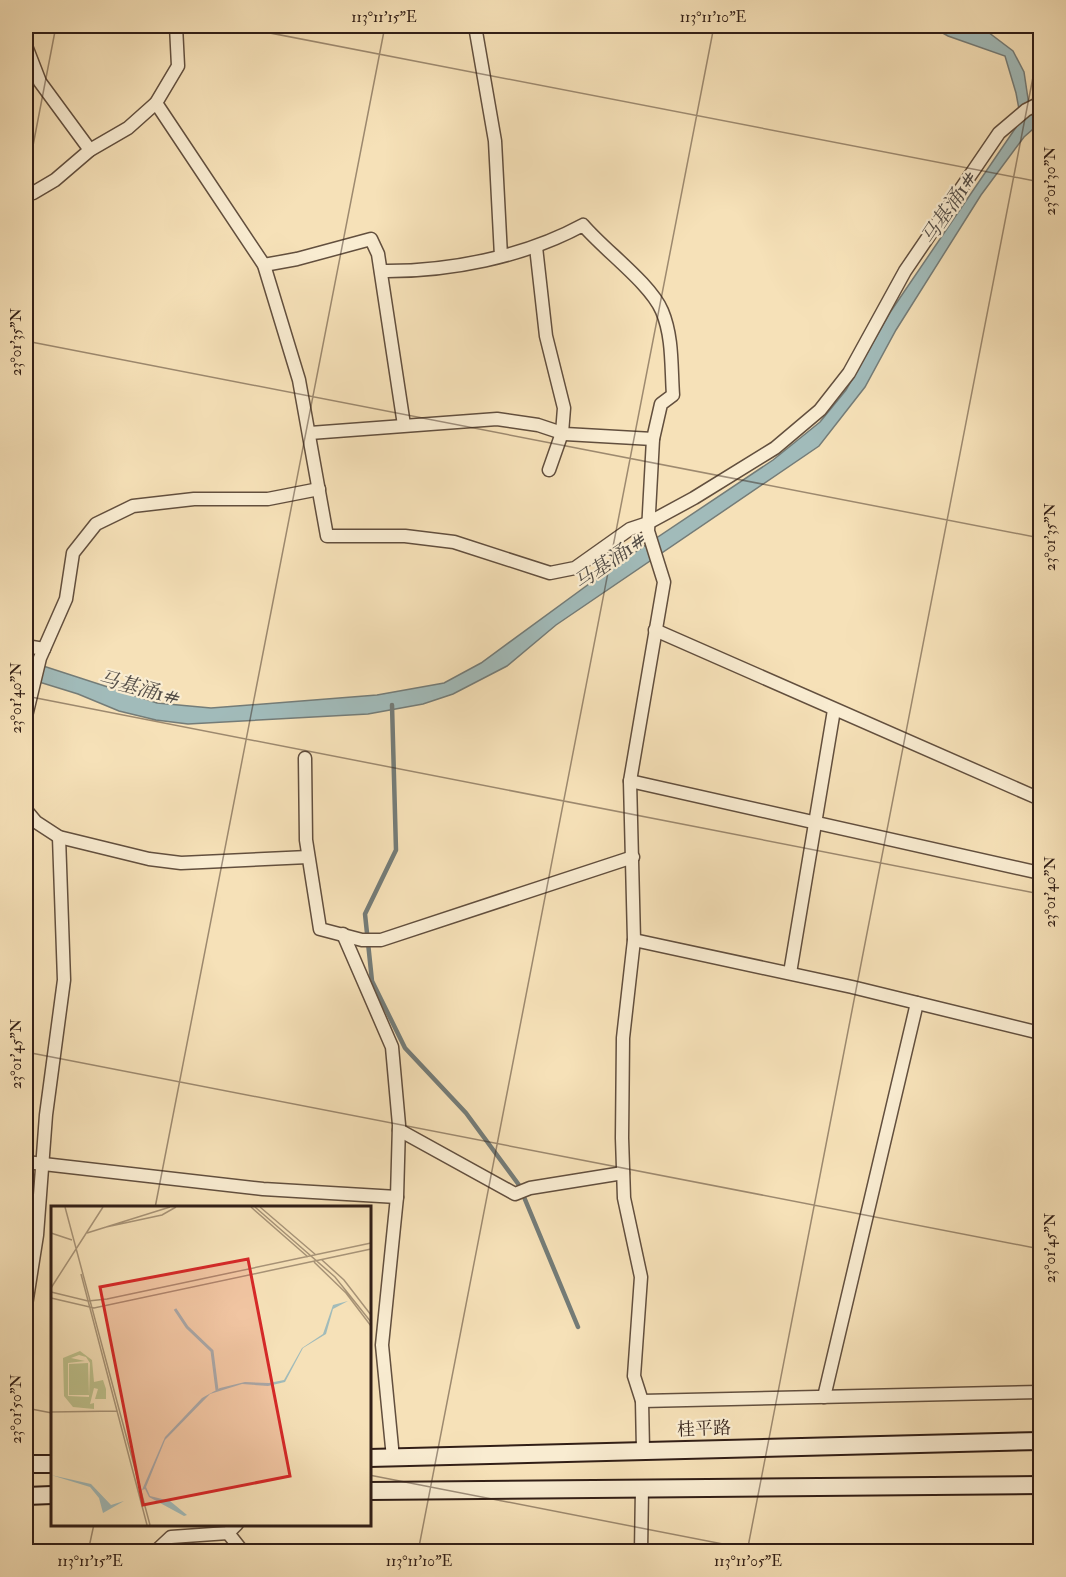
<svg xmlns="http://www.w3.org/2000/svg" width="1066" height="1577" viewBox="0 0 1066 1577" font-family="'IM FELL Double Pica','Noto Serif SC',serif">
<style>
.water{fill:#a1bbba;stroke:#747c78;stroke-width:1.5}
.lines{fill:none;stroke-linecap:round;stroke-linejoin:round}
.stream{stroke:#747c78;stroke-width:4.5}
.street-casing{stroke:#624f3e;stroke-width:15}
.secondary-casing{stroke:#311e16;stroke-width:20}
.street{stroke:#f9ecd1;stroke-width:12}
.secondary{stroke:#f9ecd1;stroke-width:16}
.ticks{fill:none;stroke:#311e16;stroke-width:1.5;stroke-opacity:0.45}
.labels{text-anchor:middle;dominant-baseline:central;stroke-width:4.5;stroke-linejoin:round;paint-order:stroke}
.street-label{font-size:18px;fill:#311e16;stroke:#f9ecd1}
.water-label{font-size:20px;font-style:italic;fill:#534d47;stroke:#f9ecd1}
.inset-river{fill:none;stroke:#a1bbba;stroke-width:3}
.inset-road{fill:none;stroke:#a79377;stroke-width:1.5}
.view{fill:#d62828;fill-opacity:0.15;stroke:#d62828;stroke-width:3}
.inset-edge{fill:none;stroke:#311e16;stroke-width:3}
.neatline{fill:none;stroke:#311e16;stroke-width:2}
.ticks-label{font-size:15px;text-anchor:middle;fill:#311e16}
</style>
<rect width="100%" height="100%" fill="#f6e1b8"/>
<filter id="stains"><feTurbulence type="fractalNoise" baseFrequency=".00333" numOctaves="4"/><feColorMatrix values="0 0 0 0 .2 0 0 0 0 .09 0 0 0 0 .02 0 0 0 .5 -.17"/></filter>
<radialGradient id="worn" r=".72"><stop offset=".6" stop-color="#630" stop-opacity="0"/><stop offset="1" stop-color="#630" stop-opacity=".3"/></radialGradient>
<polygon class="water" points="930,26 980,26 1013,51 1024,72 1030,112 1040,108 1040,123 1024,137 981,195 896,330 865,387 819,446 556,625 507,666 453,694 423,704 368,714 188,724 156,720 119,711 78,694 26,678 26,662 31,662 157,703 211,708 377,695 444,683 481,663 604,573 773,460 820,422 846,390 891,311 1021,120 1016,93 1005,56 948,36"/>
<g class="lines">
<polyline class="stream" points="392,705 396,850 365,914 372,981 405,1048 466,1113 519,1185 578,1327"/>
<defs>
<g id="street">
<polyline points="475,26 495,141 501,256"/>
<polyline points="26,46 40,82 90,150"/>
<polyline points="156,103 264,265 299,380 327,536 405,536 454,542 550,573 575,568 630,529 648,523 694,498 775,448 820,410 849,373 905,271 999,133 1026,110 1040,103"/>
<polyline points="33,193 55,180 90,150 128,128 156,103 178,66 176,26"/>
<polyline points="536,247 546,336 564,408 562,433 549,470"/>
<polyline points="264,265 297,259 371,239 378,254 404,425"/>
<path d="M 381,271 C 448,272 524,257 583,225 C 604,250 650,283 662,311 C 673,337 671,367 673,395 L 661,404 L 653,439 L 648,531 L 664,582 L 630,781 L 634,940 L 623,1038 L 622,1138 L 624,1198 L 641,1277 L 634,1376 L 642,1401 L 643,1450"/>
<polyline points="310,433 497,419 538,425 565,434 653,439"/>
<polyline points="655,630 1040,799"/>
<polyline points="26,646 44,649"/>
<polyline points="26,716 40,658 66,599 73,553 96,524 133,506 194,499 268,499 319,489"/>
<polyline points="305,758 306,840 320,929 362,940 381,940 633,857"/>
<polyline points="630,781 1040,873"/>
<polyline points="26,810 36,822 59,837 149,859 181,863 308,857"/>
<polyline points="343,934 392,1047 399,1125 397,1197 382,1345 393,1458"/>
<polyline points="634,940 852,987 1040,1033"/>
<polyline points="790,973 834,710"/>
<polyline points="399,1130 515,1194 530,1188 623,1173"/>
<polyline points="26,1162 263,1189 397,1197"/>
<polyline points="26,1305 37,1235 46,1115 64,980 59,837"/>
<polyline points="824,1397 917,1003"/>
<polyline points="642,1401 1040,1392"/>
<polyline points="228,1533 243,1552"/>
<polyline points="155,1552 171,1537 228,1533 237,1524"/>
<polyline points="641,1552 642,1488"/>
</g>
<g id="secondary">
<polyline points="369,1458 1040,1441"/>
<polyline points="26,1464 52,1464"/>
<polyline points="369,1491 1040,1485"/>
<polyline points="26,1496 52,1495"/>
</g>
</defs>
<use href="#street" class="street-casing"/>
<use href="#secondary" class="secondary-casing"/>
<use href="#street" class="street"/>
<use href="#secondary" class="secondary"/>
</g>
<path class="ticks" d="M 234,26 L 1040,182M 26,182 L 56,26M 26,341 L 1040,538M 26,696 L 1040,894M 26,1052 L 1040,1249M 155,1208 L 385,26M 26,1408 L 52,1413M 369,1475 L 764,1552M 88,1552 L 94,1524M 418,1552 L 714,26M 747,1552 L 1040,41"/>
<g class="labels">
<g class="street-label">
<text transform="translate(704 1429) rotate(-2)">桂平路</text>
</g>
<g class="water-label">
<text transform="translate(949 208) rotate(-56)">马基涌1#</text>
<text transform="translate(610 561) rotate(-35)">马基涌1#</text>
<text transform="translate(139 688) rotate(15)">马基涌1#</text>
</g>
</g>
<g transform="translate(51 1206)">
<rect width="320" height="320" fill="#f6e1b8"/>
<path d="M 29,145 L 41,154 L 43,176 L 52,174 L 55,183 L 55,193 L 44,193 L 47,183 L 43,182 L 39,198 L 43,197 L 43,203 L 22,201 L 13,190 L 12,152 ZM 28,149 L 35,151 L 39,157 L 38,191 L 17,190 L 17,157 L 34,155 L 20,152 ZM 37,157 L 38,189 L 18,189 L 18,158 Z" fill="#bec28d" fill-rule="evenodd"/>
<path d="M 297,95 L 282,103 L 275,128 L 252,142 L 234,176 L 217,180 L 191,178 L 159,188 L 114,234 L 95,281 L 99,290 L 119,295 L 136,309 L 133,310 L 98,291 L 94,283 L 91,284 L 114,231 L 151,192 L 169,182 L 194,176 L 218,177 L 233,174 L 251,142 L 272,128 L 282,99 ZM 0,269 L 40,278 L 60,299 L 73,295 L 52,307 L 48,292 L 39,281 Z" fill="#a1bbba"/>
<path class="inset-river" d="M 124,103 L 136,121 L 161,145 L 166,184"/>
<path class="inset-road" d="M 14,1 L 99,319M 200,1 L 257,51M 204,1 L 284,71 L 320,116M 209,1 L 265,49M 55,21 L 111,9 L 125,1M 0,27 L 21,34M 36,27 L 119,1M 271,54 L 293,74 L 320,109M 263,56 L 295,87 L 320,120M 30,68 L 96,319M 0,82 L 52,1M 0,86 L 37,95 L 56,93 L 320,37M 0,92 L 43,102 L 320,43M 0,206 L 66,205"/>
<path class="view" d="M 197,53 L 239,270 L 92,299 L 49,81 Z"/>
<rect width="320" height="320" class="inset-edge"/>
</g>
<rect width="1066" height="1577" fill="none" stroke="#f6e1b8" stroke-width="66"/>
<rect x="33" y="33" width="1000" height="1511" class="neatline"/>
<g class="ticks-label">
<text x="384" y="22">113°11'15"E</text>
<text x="713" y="22">113°11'10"E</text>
<text transform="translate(1050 181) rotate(-90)" y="5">23°01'30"N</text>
<text transform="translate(16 342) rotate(-90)" y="5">23°01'35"N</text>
<text transform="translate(1050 537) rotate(-90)" y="5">23°01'35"N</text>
<text transform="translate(16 698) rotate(-90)" y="5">23°01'40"N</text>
<text transform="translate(1050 892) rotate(-90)" y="5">23°01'40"N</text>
<text transform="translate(16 1054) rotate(-90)" y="5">23°01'45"N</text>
<text transform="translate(1050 1248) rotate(-90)" y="5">23°01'45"N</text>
<text transform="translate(16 1409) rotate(-90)" y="5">23°01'50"N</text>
<text x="90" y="1566">113°11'15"E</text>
<text x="419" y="1566">113°11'10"E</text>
<text x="748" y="1566">113°11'05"E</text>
</g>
<rect width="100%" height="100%" filter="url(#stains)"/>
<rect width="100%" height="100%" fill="url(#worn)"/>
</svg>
